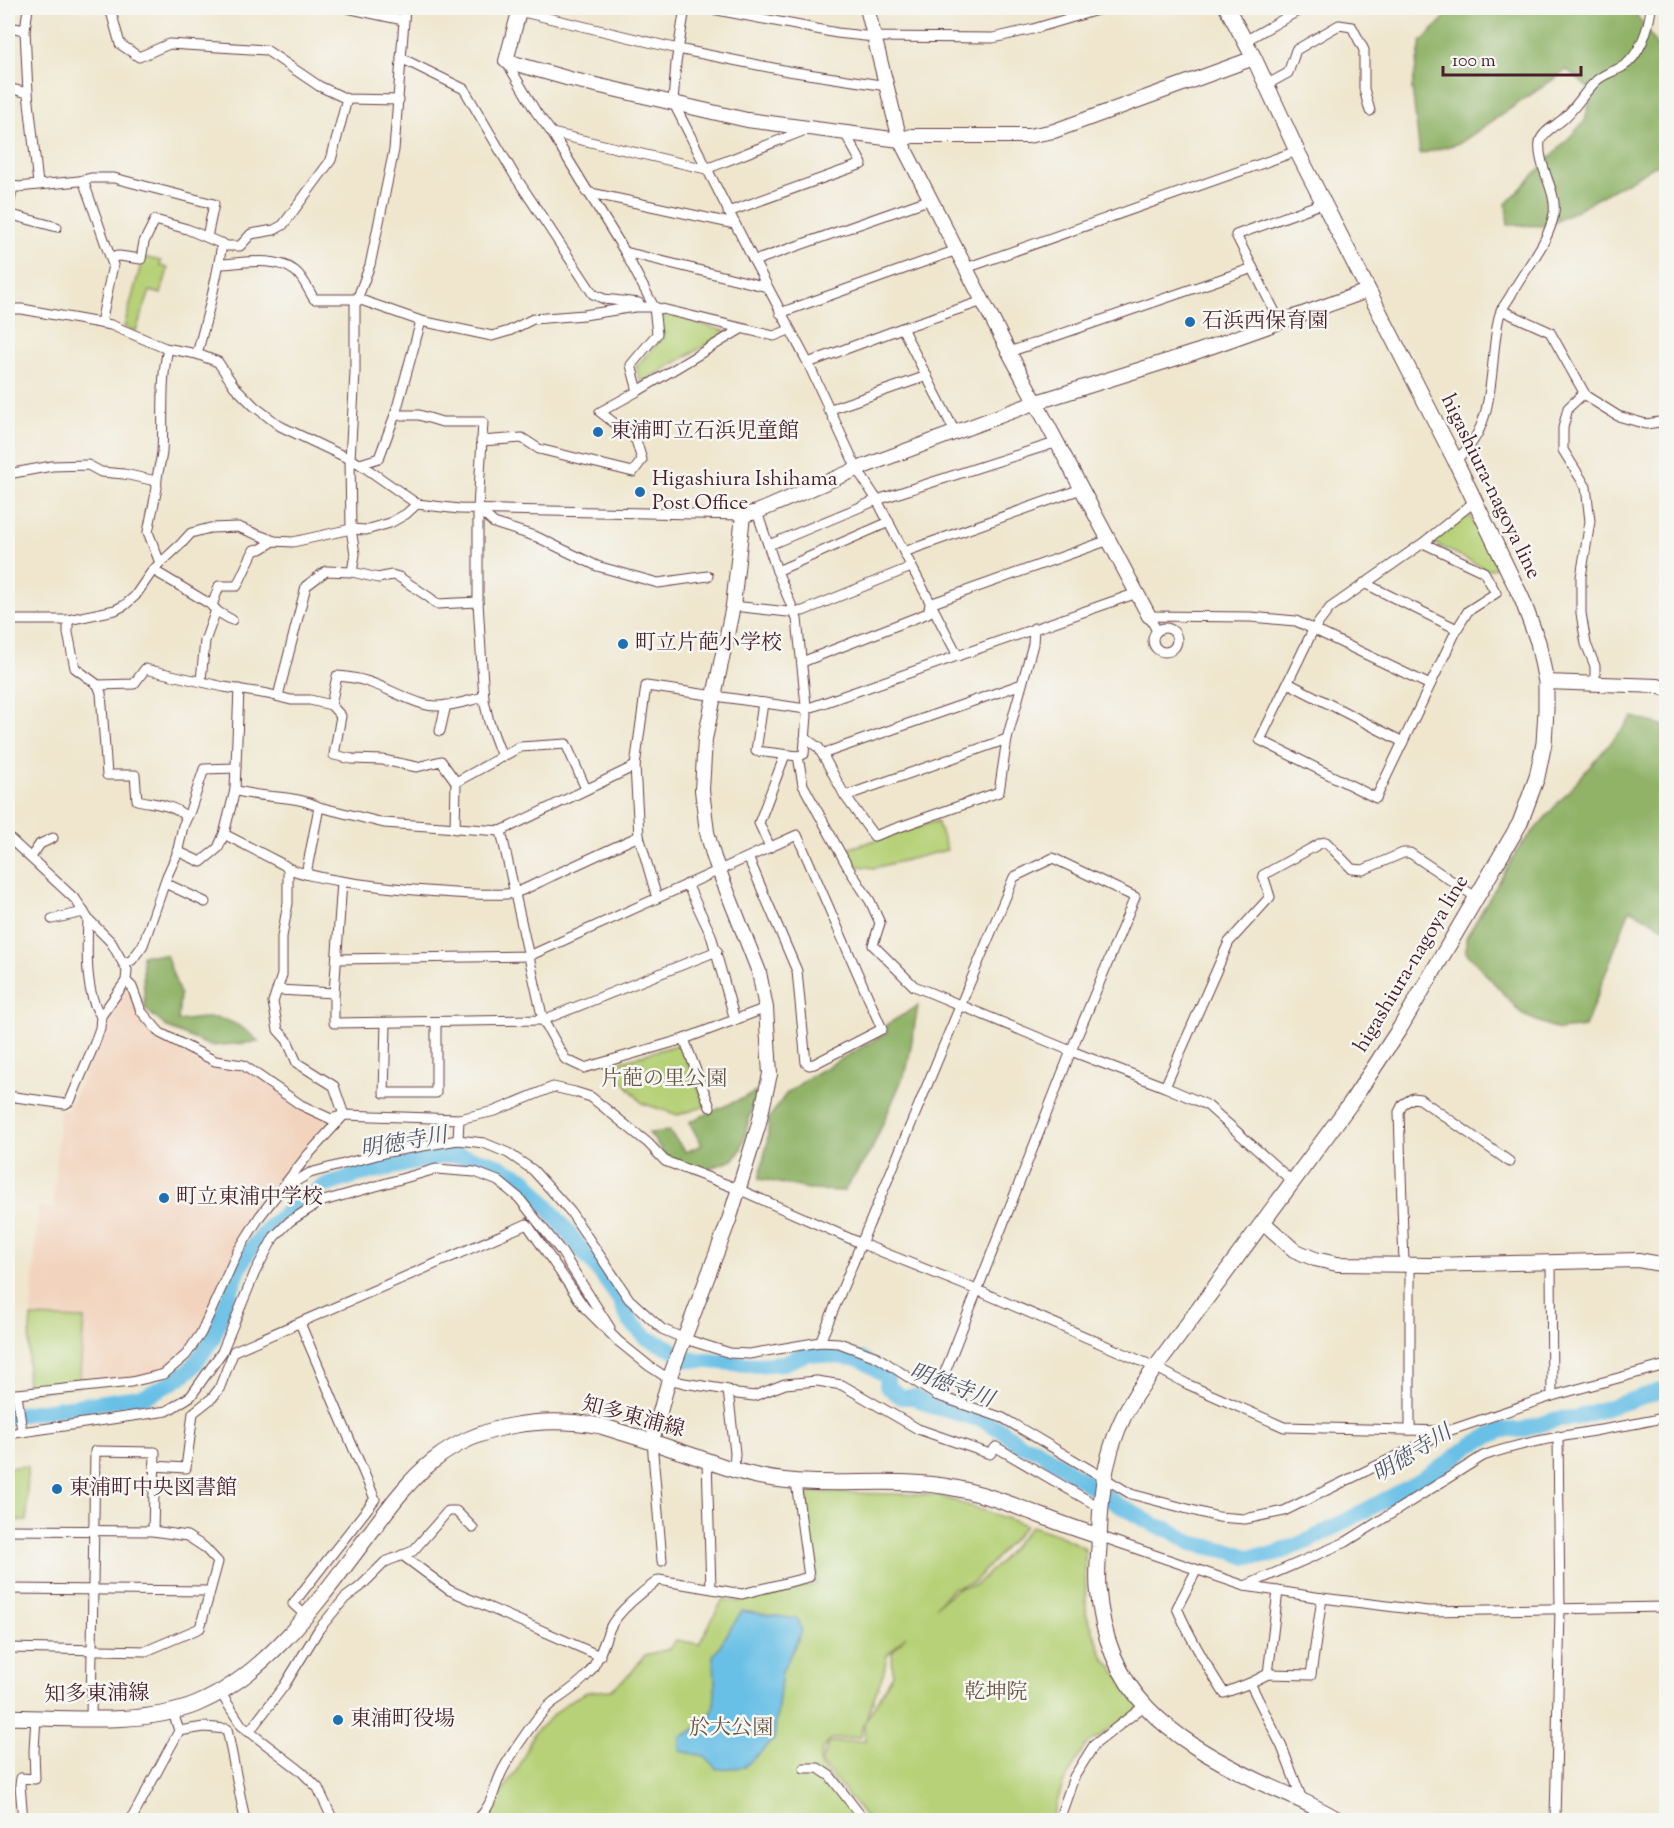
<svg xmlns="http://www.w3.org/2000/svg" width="1674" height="1828" viewBox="0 0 1674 1828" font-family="'Sorts Mill Goudy','Noto Serif JP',serif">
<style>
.built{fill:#f2d4be}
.green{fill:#b6d177;stroke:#807851;stroke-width:1.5;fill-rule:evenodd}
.forest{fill:#90b368;stroke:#6d694a;stroke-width:1.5}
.water{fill:#69c0e6;stroke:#5a7088;stroke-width:1.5}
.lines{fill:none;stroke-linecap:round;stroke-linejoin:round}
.river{stroke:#69c0e6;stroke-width:16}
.street-casing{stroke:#633d43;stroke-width:11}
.secondary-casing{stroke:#633d43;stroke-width:16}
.primary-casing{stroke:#633d43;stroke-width:17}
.street{stroke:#fff;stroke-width:9}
.secondary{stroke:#fff;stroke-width:14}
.primary{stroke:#fff;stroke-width:15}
.poi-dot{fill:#1f6fb2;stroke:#f6f6f2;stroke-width:2}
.labels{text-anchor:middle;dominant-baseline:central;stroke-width:5;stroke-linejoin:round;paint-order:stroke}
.poi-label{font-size:21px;fill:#4a1f2b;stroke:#f6f6f2;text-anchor:start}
.street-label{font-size:21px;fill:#4a1f2b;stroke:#f6f6f2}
.park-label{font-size:21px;fill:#6a5442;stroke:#f6f6f2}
.water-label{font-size:22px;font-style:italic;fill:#55576c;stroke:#f6f6f2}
</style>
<rect width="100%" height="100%" fill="#f6f6f2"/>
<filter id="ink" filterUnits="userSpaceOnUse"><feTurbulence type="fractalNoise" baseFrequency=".0167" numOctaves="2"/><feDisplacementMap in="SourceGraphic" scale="12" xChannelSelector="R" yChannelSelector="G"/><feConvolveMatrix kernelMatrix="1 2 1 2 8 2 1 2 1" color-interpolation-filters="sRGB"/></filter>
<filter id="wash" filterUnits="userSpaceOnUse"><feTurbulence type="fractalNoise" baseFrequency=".008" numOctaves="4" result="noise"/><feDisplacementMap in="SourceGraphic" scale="24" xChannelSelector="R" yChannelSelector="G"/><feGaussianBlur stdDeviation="1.35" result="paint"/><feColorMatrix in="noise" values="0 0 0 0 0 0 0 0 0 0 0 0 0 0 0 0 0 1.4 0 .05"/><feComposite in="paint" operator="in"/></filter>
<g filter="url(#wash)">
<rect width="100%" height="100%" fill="#efe6cd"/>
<polygon class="built" points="121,990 130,990 151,1024 195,1052 243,1065 331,1119 333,1127 260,1216 201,1333 164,1374 26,1393 38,1206 53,1209 60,1109 68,1110 106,1027 104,1026 114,1003"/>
<g class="green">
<polygon points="143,257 161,261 160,266 168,268 161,294 150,291 136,331 124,327"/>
<polygon points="660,312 728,332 641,383 636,367 663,337"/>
<polygon points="1469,514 1497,567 1488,570 1432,542"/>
<polygon points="937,821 947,850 874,868 851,865 841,851"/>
<polygon points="680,1044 706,1106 678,1115 642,1103 609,1065"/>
<polygon points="31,1317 84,1319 79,1386 26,1393"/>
<polygon points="27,1466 27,1521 8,1520 8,1468"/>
<path d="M 806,1492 L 937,1495 L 1026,1525 L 974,1582 L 953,1588 L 936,1606 L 958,1588 L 975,1585 L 998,1564 L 1031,1526 L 1056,1534 L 1085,1548 L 1086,1613 L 1104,1658 L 1144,1706 L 1085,1746 L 1063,1784 L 1051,1820 L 868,1820 L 821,1762 L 829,1742 L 865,1741 L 864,1722 L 862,1728 L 861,1737 L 831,1739 C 823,1746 818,1755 821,1766 L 859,1820 L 484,1820 L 520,1765 L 534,1733 L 569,1701 L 587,1692 L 611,1690 L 631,1673 L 645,1655 L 669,1649 L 676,1640 L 699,1644 L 723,1599 L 738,1602 L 817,1584 ZM 906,1636 L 892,1652 L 893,1674 L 865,1722 L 884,1671 L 887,1655 Z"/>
</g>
<g class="forest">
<polygon points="1453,8 1632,8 1666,59 1666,160 1548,226 1508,225 1506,204 1585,121 1592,91 1567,70 1460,143 1420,154 1412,88 1421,42 1449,13"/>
<polygon points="1633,717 1666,726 1666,928 1630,909 1585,1027 1559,1030 1523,1015 1466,952 1466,938 1518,849"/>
<path d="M 142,955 L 166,955 L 180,994 L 178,1021 C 215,1016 231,1014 259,1042 L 210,1046 L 168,1028 L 145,1009 Z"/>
<polygon points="918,1006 907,1068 871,1151 844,1191 814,1190 759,1179 767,1144 769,1118 786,1094 811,1076 887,1033 886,1025"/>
<polygon points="756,1092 741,1150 733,1160 699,1172 666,1156 649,1133 669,1131 686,1152 702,1145 689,1122"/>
</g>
<path class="water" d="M 742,1611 L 797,1619 L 802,1631 L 782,1672 L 774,1740 L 744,1767 L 717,1769 L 704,1756 L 680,1751 L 680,1737 C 692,1732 704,1725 711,1714 C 717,1704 715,1669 713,1656 Z"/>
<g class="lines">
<polyline class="river" points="8,1416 145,1396 173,1382 191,1369 212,1340 238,1272 248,1252 268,1228 296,1205 324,1186 357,1175 452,1154 492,1163 526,1180 602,1275 620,1300 629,1320 647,1338 669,1348 685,1359 757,1365 784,1363 808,1353 861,1359 887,1376 887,1386 901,1397 914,1397 932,1406 983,1420 1003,1431 1019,1444 1038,1450 1117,1504 1156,1526 1170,1530 1191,1543 1234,1552 1247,1557 1272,1555 1310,1540 1411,1486 1446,1464 1471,1445 1502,1430 1521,1430 1558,1419 1575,1418 1666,1389"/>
</g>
</g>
<g filter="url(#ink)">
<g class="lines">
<defs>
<g id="street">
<polyline points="28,8 25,30 28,93 38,184"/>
<polyline points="110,8 120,44 139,57 169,44 266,50 319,86 347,99 399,100"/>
<polyline points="347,8 403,20"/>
<polyline points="685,8 676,63 673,102 754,261 808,363 857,469 877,500 958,656"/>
<polyline points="707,8 837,33 874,37 993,38 1033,29 1104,8"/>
<polyline points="519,11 678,49 788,71 887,86"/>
<polyline points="8,27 25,30"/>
<polyline points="1245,41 1303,8"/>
<polyline points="401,58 464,89 515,176 593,294 604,299 639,303"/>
<polyline points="506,61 536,112 552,133 625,252 654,307 774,336 789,330"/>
<polyline points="1266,85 1288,73 1296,50 1339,25 1352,27 1364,50 1364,89 1370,111"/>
<polyline points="8,88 28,93"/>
<polyline points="552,133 706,169 808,129"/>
<polyline points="83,180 113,265 101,323"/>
<polyline points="8,185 18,187 79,181 91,178 114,178 214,204 207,237"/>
<polyline points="586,192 735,224"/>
<polyline points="8,209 13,187"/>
<polyline points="728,212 862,164 845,133"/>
<polyline points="8,214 57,227"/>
<polyline points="625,252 767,287"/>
<polyline points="111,257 119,256 141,259 144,242 155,220 187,229 227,246 240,246 251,234 274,230 283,225 331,160 347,99"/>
<polyline points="754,261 931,199"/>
<path d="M 220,264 C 243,263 276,256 295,271 C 304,278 308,290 314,299 L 358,299 L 421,321 L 492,336 L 509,331 L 533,319 L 584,315 L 635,307 L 654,307"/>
<polyline points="966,268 1297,151"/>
<polyline points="8,309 22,309 111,325 165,348 197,354 218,362 234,386 254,406 280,426 360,464 417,504 459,509 743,515"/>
<polyline points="1501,310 1550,332 1586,396 1618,416 1646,424 1666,421"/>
<polyline points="780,313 957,250"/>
<polyline points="1280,322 1236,235 1323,203"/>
<polyline points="902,328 955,432"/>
<polyline points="1009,352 1253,268"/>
<path d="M 197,354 C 207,317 217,280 222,243"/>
<polyline points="808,363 902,328 983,301"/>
<polyline points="638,391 741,329"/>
<polyline points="1584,393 1568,408 1563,428 1563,450 1586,487 1590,521 1581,577 1581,613 1586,644 1595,666 1595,683"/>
<polyline points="828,410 927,376"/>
<polyline points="395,415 419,415 442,422 483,422 478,509 478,602 484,700 489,722 502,757"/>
<polyline points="481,441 522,438 539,449 633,472 642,460 636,440 600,412 638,391 631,365 657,334 654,307"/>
<path d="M 1455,460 C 1499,428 1488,363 1499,317 C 1501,308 1508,301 1512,293 C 1526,267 1549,243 1554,213 C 1557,190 1537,166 1540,142 C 1542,132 1555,126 1562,120 C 1575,109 1583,94 1595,82 C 1602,74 1613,72 1622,67 C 1640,57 1649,27 1651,8"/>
<polyline points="360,464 379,458 395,415 421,321"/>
<polyline points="8,474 52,466 88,465 101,472 124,474 156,481"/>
<polyline points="478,509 494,523 537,537 597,566 658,583 708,576"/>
<polyline points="757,512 777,571 797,619 807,715 804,754 798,756 756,751 763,703"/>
<polyline points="1423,543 1484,572 1496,593 1468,611 1457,629 1376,798 1260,740 1313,630 1330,608 1423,543 1474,502"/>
<polyline points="769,545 877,500 1058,442"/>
<polyline points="904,552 1081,489"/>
<path d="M 160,563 L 148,532 L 157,488 C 155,477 161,464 162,452 C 164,418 160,382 168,349"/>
<polyline points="153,570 210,604 218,612 232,620"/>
<polyline points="777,571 889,522"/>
<polyline points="352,572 355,554 351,529 350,459 355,373 355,305 370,265 394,150 405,8"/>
<polyline points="1364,583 1457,629"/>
<polyline points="212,606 219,586 237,586 254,550 261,549 274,541"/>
<polyline points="733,606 788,612 803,611 911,567"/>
<polyline points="8,620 68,620 115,610 125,605 135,596 153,570 181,544 191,533 210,528 238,527 274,541 293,542 351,529 366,530 390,523 406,514 417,504"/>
<path d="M 68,620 L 68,633 L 75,668 L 98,685 L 101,693 L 107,775 L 135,775 L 137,800 C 154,804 173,804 186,817"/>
<circle cx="1165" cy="640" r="12"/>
<polyline points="1157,631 1149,616 1250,617 1296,621 1430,685"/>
<polyline points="802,662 928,613 930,604 1109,540"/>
<polyline points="201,680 205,641 216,610"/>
<polyline points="1288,683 1403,742"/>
<polyline points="98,685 134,684 145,669 224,687 268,694 291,700 310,700 331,705 341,716 334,755 352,759 383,760 417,767 441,761 456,782"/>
<polyline points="278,696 306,586 326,571 352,572 378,578 392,575 399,577 430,598 437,604 478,602"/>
<path d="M 331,705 L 337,676 C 374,678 391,694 423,704 C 442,710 466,701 484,697"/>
<polyline points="440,731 446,705"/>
<polyline points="805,738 819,748 845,796 874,836 999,792 1007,739 1033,644 1034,628"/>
<polyline points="822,754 1022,684"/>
<polyline points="798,756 803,785 849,869 870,901 880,923 873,945 914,986 1071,1051 1165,1087 1207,1105 1293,1182"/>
<path d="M 235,790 C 261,799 295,794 319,807"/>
<polyline points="845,796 1007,739"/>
<polyline points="455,829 456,782 520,747 566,744 586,789"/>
<polyline points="501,831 543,1020 565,1059 584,1068 684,1039 766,1008"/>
<path d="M 224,834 L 284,865 C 302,883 484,899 514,893 C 526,890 540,881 552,876 C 581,863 610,849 639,836"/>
<polyline points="8,837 76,900 88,919 111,942 127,970 126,981 132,987 141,1011 160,1033 215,1061 243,1065 301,1105 331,1119 344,1115 459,1119 458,1140"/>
<polyline points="770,847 759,823 785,755"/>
<polyline points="177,851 201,862 218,848 224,834 235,790 239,689"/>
<polyline points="31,857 40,844 53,838"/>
<polyline points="288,869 288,903 282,937 282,975 273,1002 278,1030 287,1040 297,1063 334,1086 344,1115"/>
<polyline points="306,874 319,807 384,823 501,831 635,766"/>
<polyline points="342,882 334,993 334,1023 543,1020 717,951"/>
<polyline points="165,883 205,902"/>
<polyline points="687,884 711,935 735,1020"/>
<polyline points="657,898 639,836 635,766 646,686 806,709 1137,593"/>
<polyline points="52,919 84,912"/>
<path d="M 88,919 C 87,946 84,993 101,1016"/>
<polyline points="337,959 529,956 797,835 882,1029 814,1064 809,1065 806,1063 797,971 748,857"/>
<polyline points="124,964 132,960 143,945 167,876 177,854 183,826 190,811 204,769 236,768"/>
<polyline points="278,990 334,993"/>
<polyline points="386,1024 384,1093 436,1093 436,1023"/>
<polyline points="684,1039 710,1107"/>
<polyline points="1165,1087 1229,942 1270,897 1263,875 1321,843 1326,842 1352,869 1363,870 1403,853 1410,853 1477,898"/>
<polyline points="8,1096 65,1104 70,1101 94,1045 100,1028 101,1016 126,981"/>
<polyline points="459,1119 495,1111 553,1087 575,1092 591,1097 648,1143 665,1161 738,1189 860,1243 977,1290 1155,1367 1187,1384 1284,1427 1446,1431"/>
<polyline points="279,1191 310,1173 388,1152 458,1140 484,1143 508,1153 533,1170 570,1211 629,1299 662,1329 685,1339 730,1353 749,1354 820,1342 839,1343 877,1357 936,1395 1003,1418 1131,1494 1218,1517 1245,1519 1284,1511 1448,1431 1552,1396 1666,1365"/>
<polyline points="1551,1263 1552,1396"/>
<polyline points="1404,1264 1399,1112 1403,1104 1413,1098 1420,1099 1510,1162"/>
<polyline points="1410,1264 1410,1430"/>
<polyline points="300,1323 375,1499 293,1604 305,1615"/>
<polyline points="820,1342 1014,877 1053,858 1135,897 1071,1051 936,1395"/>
<polyline points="728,1390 737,1394 754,1396 785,1384 817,1381 842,1385 918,1429 990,1454 996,1447 1101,1508"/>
<polyline points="17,1394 22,1432"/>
<polyline points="8,1395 131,1382 164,1374 186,1355 201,1333 238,1251 260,1216 307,1156 344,1115"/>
<polyline points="8,1434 167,1411 191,1396 222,1352 255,1272 274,1237 290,1221 320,1202 436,1169 475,1172 498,1181 519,1198 561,1251 610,1328"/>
<polyline points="652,1441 662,1561"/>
<polyline points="707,1461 711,1588"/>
<polyline points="154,1466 186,1468 193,1413 212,1398 219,1389 234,1351 527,1224 585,1308 618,1341 649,1366 669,1379 684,1383 728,1390 735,1453 734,1470"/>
<polyline points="8,1530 153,1531 187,1536 204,1547 218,1562 200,1628 146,1651 8,1648"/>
<polyline points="1099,1536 1245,1586 1322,1598 1428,1611 1666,1607"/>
<polyline points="402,1555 449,1590 600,1656"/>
<path d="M 1196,1571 L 1177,1608 C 1190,1638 1206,1665 1224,1693 L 1250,1683 L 1282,1747 L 1303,1802"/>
<path d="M 1245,1586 L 1346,1542 L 1483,1456 C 1543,1435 1606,1432 1666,1417"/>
<polyline points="8,1589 209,1591"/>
<polyline points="1268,1674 1278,1591"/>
<polyline points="1250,1683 1268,1674 1311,1675 1322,1598"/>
<polyline points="220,1692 242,1726 301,1771 318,1788 333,1820"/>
<polyline points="91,1718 95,1451 155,1452 153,1531"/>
<polyline points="179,1731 204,1727 227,1729 245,1820"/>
<polyline points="249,1732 284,1686 319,1629 345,1598 360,1587 385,1562 413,1551 448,1511 456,1511 473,1528"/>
<polyline points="804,1768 818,1768 830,1776 864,1820"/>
<polyline points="23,1820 20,1785 21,1778 35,1779 34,1750 36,1717"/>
<polyline points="131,1820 179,1731 173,1712"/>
<path d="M 477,1820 C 496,1802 493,1784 506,1764 C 516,1747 538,1714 553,1702 C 566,1693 578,1686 589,1673 C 600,1659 603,1644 610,1628 C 617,1612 644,1590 659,1580 L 742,1594 L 809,1577 L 796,1482"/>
<polyline points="1059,1820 1074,1777 1094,1745 1144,1706"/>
<polyline points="1555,1820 1560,1609 1558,1436"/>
</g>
<g id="secondary">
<polyline points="520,8 506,61 570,79 747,120 900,140 912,136 1028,136 1054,131 1254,58"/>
<polyline points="867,8 900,140 1009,352 1149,616"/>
<polyline points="1546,682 1658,686 1666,689"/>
<polyline points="1263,1222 1294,1250 1315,1259 1337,1264 1430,1265 1638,1260 1666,1265"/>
<polyline points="652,1441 669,1379 729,1220 758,1127 770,1074 766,1008 759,972 714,858 707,832 702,790 705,739 733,606 743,515 757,512 857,469 1037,402 1196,352 1367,291"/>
</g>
<g id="primary">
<path d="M 1227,8 L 1254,58 L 1297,151 L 1455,460 L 1522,599 L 1538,642 L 1546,682 L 1546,710 L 1544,743 L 1537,777 L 1520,823 L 1400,1028 L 1350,1104 L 1136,1394 C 1105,1443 1100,1491 1099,1547 C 1098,1560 1097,1575 1098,1588 C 1106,1694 1168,1737 1256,1780 C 1283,1793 1313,1804 1338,1820"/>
<path d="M 8,1717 C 66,1718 143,1726 197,1704 C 272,1672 325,1592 373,1529 C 390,1506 409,1480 433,1461 C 480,1423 544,1416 601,1426 C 631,1435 659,1444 688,1454 C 712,1462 737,1473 762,1477 C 822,1489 883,1477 943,1486 C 997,1494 1047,1521 1099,1536"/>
</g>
</defs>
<use href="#street" class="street-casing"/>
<use href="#secondary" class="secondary-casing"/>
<use href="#primary" class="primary-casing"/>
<use href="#street" class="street"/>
<use href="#secondary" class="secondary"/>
<use href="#primary" class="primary"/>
</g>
</g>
<g class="poi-dot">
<circle cx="1190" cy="322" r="6"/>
<circle cx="598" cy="432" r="6"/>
<circle cx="640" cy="492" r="6"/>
<circle cx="623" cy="644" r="6"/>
<circle cx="164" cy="1198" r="6"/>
<circle cx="57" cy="1489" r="6"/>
<circle cx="338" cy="1720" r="6"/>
</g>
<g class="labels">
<g class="poi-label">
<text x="1202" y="322">石浜西保育園</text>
<text x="610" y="432">東浦町立石浜児童館</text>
<text x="652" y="480">Higashiura Ishihama<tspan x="652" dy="24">Post Office</tspan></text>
<text x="635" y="644">町立片葩小学校</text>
<text x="176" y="1198">町立東浦中学校</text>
<text x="69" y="1489">東浦町中央図書館</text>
<text x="350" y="1720">東浦町役場</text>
</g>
<g class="street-label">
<text transform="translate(1490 487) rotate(64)">higashiura-nagoya line</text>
<text transform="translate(1412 964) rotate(-59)">higashiura-nagoya line</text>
<text transform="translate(633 1418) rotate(15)">知多東浦線</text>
<text transform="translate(97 1695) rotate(-1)">知多東浦線</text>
</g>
<g class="park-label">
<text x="664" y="1080">片葩の里公園</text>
<text x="996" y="1693">乾坤院</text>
<text x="731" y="1729">於大公園</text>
</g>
<g class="water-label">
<text transform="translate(404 1144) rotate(-10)">明徳寺川</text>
<text transform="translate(951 1387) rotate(20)">明徳寺川</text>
<text transform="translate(1413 1455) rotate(-32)">明徳寺川</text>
</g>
</g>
<rect width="1674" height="1828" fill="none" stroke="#f6f6f2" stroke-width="30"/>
<path d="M1443 66v9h138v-9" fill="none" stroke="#4a1f2b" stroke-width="3"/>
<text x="1452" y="66" font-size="18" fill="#4a1f2b" stroke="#f6f6f2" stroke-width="4.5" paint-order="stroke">100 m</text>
</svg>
